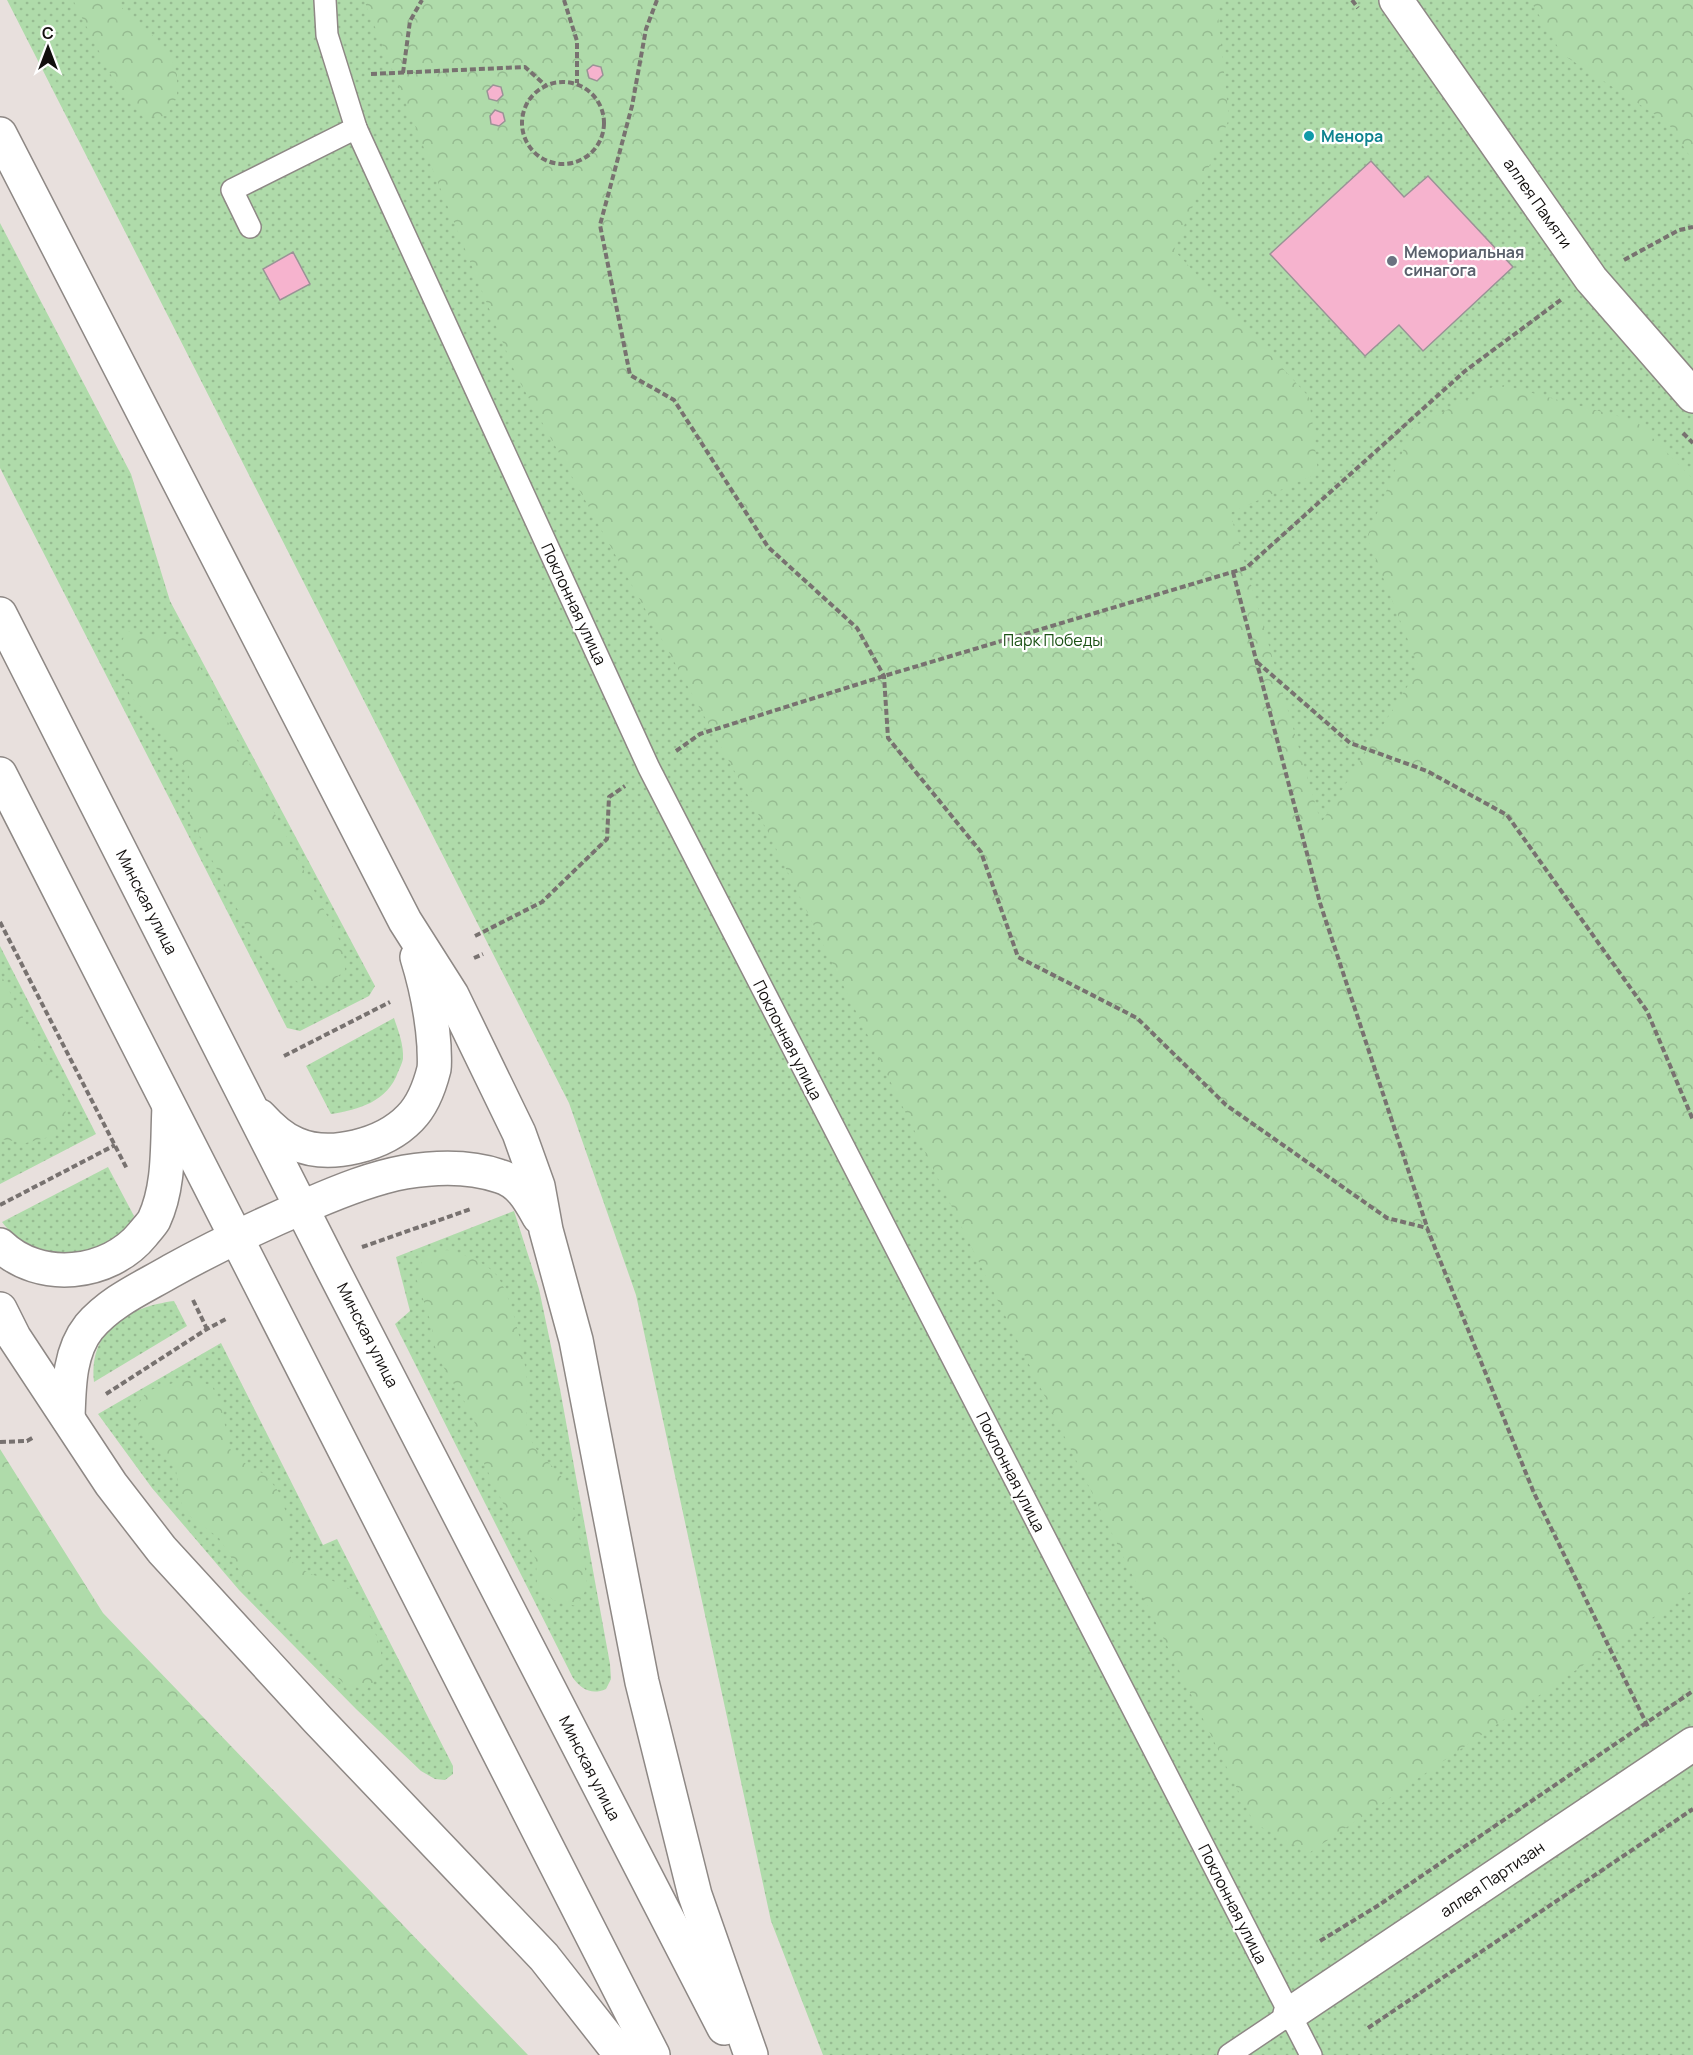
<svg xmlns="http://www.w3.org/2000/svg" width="1693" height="2055" viewBox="0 0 1693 2055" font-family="Manrope,sans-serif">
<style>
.grass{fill:url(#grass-dots)}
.forest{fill:url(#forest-crowns)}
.building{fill:#f6b3ce;stroke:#9a9396;stroke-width:1.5}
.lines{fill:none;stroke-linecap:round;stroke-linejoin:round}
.lane-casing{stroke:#8e8885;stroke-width:24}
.street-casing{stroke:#8e8885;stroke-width:36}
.secondary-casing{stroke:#8e8885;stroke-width:36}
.path{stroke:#787270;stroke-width:4;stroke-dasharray:6 3;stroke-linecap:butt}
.lane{stroke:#fff;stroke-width:21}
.street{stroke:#fff;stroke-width:33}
.secondary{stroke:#fff;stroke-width:33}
.culture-dot{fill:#0f9aa8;stroke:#fff;stroke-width:2}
.worship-dot{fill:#6b7280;stroke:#fff;stroke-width:2}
.labels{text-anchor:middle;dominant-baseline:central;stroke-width:4.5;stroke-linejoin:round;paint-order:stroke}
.culture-label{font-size:16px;font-weight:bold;fill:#0d838f;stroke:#fff;text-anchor:start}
.street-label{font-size:16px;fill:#110e0d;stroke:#fff}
.worship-label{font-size:16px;font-weight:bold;fill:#5b616d;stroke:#fff;text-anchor:start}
.park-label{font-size:16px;fill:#1b5215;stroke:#fff}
</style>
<defs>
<pattern id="grass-dots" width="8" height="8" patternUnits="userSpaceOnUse" patternTransform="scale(1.5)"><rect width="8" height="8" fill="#afdbaa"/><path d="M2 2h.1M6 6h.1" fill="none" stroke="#96bb91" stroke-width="1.8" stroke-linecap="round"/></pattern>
<pattern id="forest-crowns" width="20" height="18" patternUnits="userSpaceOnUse" patternTransform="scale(1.5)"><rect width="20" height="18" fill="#afdbaa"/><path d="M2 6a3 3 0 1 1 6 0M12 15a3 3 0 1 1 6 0" fill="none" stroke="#96bb91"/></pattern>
</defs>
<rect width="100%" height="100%" fill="#e8e0dd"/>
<g class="grass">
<polygon points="7,0 1693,0 1693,2055 823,2055 771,1921 636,1295 569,1103"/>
<polygon points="0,223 131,474 170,601 375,986 369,996 300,1031 287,1028 0,468"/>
<polygon points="0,946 96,1134 0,1184"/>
<path d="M 394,1018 C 398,1030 404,1045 403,1059 C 402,1063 400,1068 398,1072 C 388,1101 359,1110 331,1114 L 306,1066 Z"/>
<path d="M 108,1167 L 134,1216 C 107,1262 34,1265 2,1222 Z"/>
<path d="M 514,1211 L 539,1289 L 560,1389 L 610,1664 L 611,1679 L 606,1689 C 592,1695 582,1690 573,1678 L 395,1324 L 410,1311 L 396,1257 Z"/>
<path d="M 174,1301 L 187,1326 L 94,1382 C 88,1330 128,1307 174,1301 Z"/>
<polygon points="221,1343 323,1545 337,1539 453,1766 453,1774 445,1780 435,1779 421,1771 356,1709 239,1590 152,1488 98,1414"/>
</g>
<g class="forest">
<polygon points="73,0 115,0 139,26 156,38 171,57 177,75 177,97 167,116 143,117 112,77"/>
<polygon points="364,0 1221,0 1217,6 1229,119 1174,250 1309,397 1318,473 1230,513 1321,823 1419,668 1367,537 1413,427 1499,384 1636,421 1693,479 1693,1590 1309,1853 1254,1823 767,830 516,375"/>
<polygon points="1530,0 1693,0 1693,161 1668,123 1562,54"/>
<polygon points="127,631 148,637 171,633 189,646 344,949 345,970 328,985 301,984 263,959 190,817 189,771 172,753 163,730 130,696 117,651"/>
<polygon points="0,973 65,1100 66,1123 49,1137 26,1143 0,1139"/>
<path d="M 447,1250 C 463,1254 488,1263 498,1277 C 512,1298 527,1361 527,1387 C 528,1402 524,1417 528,1432 C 534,1455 558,1467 568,1487 C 572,1495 588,1580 587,1586 C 586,1592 579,1600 576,1606 L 553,1600 L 537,1584 L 536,1560 L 525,1538 L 511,1520 L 480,1455 L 478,1431 L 469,1409 L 444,1368 L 435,1347 L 431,1323 L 416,1278 L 424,1256 Z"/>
<polygon points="190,1378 212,1386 221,1406 230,1449 247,1465 266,1475 281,1495 287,1517 287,1539 292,1562 310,1574 331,1580 352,1590 367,1607 381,1651 382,1673 367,1689 345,1685 244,1578 219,1538 183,1511 175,1465 160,1447 140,1431 135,1409 147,1391"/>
<polygon points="0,1449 103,1613 528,2055 0,2055"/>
</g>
<g class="building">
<polygon points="593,65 601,67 603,75 597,81 589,78 587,70"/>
<polygon points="493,85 501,87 503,95 497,101 489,99 487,91"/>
<polygon points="495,110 503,113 505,121 499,126 491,124 490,116"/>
<polygon points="1371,161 1404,197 1428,176 1513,267 1423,351 1399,325 1365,356 1270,254"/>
<polygon points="293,252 310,284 280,300 263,269"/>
</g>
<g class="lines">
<defs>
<g id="lane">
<polyline points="325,0 327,35 356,128 649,768 1311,2055"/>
<polyline points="250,227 232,190 356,128"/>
<polyline points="1229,2055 1290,2014"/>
</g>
<g id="street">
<polyline points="1396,0 1591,279 1693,396"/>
<polyline points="1290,2014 1693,1744"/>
</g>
<g id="secondary">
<polyline points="0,134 405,921 452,995 519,1133 538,1186 546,1230 576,1340 642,1682 695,1895 751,2055"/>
<polyline points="0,614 330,1264 724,2028"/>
<polyline points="0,774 653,2055"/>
<path d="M 260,1116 C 270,1127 281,1138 296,1144 C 330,1159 384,1145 410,1118 C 422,1106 430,1085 434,1069 C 435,1062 434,1054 434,1046 C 432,1016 426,986 417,957"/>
<path d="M 0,1245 C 39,1283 109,1276 143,1234 C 146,1230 151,1225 154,1220 C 170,1186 167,1144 169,1107"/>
<polyline points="0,1309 14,1337 111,1484 162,1550 318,1720 544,1957 621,2055"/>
<path d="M 68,1418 C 69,1387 69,1352 89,1327 C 111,1301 142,1288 171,1271 C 216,1246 263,1224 310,1204 C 340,1191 372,1178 405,1172 C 435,1167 470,1166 499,1176 C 520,1182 529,1199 539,1217"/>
</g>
</defs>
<use href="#lane" class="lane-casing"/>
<use href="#street" class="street-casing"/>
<use href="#secondary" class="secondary-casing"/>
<g class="path">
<polyline points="564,0 577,41 577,83"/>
<polyline points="657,0 646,29 632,106 600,225 630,375 674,400 768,547 857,628 884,676 888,738 981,852 1018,957 1137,1018 1226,1105 1387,1218 1427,1228 1534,1493 1649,1729"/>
<polyline points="1352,0 1358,8"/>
<polyline points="403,73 410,21 422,0"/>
<polyline points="371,74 525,67 545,85"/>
<circle cx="563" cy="123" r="41"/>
<polyline points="1624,260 1679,230 1693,227"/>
<polyline points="1683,433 1693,443"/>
<polyline points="1233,572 1320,903 1427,1227"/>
<polyline points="1257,662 1350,743 1427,771 1507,815 1647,1011 1693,1120"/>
<polyline points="676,751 700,734 884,676 1246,568 1465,371 1562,299"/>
<polyline points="0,922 127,1169"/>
<polyline points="475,936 542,902 607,839 609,797 625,786"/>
<polyline points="474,958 483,954"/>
<polyline points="284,1056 390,1002"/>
<polyline points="0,1205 115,1145"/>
<polyline points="362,1247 471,1209"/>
<polyline points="193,1300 207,1329"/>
<polyline points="106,1394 207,1329 228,1318"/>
<polyline points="0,1442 27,1441 34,1437"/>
<polyline points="1320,1941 1379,1905 1693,1691"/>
<polyline points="1368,2028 1693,1809"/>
</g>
<use href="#lane" class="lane"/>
<use href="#street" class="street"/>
<use href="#secondary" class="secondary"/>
</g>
<circle class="culture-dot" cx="1309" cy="136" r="6"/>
<circle class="worship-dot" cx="1392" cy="261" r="6"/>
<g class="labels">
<g class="culture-label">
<text x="1321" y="136">Менора</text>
</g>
<g class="street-label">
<text transform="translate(1538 203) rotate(55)">аллея Памяти</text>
<text transform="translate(574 604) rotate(65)">Поклонная улица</text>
<text transform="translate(147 902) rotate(63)">Минская улица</text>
<text transform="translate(788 1040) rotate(63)">Поклонная улица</text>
<text transform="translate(368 1335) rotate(63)">Минская улица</text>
<text transform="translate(1011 1472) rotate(63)">Поклонная улица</text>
<text transform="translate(590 1768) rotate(63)">Минская улица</text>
<text transform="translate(1492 1879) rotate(-34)">аллея Партизан</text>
<text transform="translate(1233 1904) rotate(63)">Поклонная улица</text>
</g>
<g class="worship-label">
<text x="1404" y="252">Мемориальная<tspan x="1404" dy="18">синагога</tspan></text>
</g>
<g class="park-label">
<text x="1053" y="640">Парк Победы</text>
</g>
</g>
<g transform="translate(48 48)" stroke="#ffffff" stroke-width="4.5" paint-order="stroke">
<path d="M0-4.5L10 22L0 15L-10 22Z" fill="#110e0d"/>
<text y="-9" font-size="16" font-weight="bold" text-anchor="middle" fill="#110e0d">С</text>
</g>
</svg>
